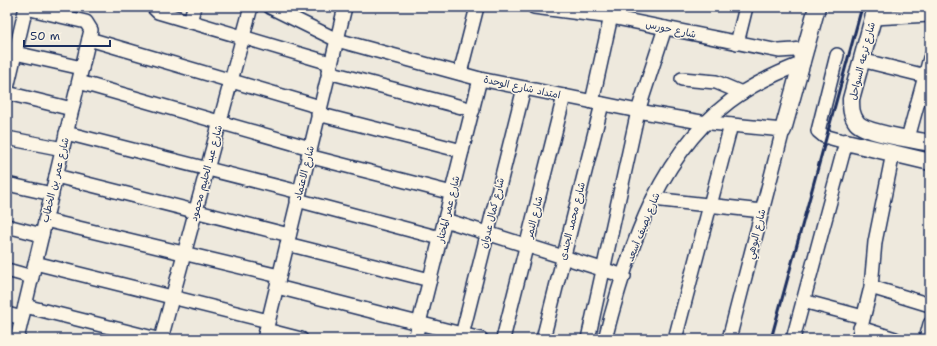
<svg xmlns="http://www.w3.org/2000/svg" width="937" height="346" viewBox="0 0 937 346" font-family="'Shantell Sans','Playpen Sans Arabic',sans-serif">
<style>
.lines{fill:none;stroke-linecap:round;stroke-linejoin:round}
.minor-casing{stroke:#1b2f5e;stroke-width:16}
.major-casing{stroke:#1b2f5e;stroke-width:19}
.minor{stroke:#fcf5e5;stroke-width:13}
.major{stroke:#fcf5e5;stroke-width:16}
.rail{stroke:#1b2f5e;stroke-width:3}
.labels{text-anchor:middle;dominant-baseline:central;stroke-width:3;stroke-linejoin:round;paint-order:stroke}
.street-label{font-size:10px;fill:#1b2f5e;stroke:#fcf5e5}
</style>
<rect width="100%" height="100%" fill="#eee9dd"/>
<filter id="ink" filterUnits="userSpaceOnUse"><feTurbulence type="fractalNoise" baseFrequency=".025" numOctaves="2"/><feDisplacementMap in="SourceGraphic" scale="8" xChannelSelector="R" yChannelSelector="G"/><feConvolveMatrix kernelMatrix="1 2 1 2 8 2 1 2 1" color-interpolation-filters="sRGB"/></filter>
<g filter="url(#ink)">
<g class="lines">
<defs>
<g id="minor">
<polyline points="153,7 158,12 330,63"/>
<polyline points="270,7 337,40 480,79 638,111 701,122 783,130 729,339"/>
<polyline points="534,7 611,17 779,51 794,50 807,48"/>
<polyline points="873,18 930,15"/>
<polyline points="190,22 194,7"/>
<polyline points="89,39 320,107"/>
<polyline points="737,43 746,7"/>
<polyline points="15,53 82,68"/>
<polyline points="861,60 930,77"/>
<polyline points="328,72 473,110"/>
<polyline points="460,73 477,7"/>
<polyline points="682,79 716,82 742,93"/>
<polyline points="79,82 310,148"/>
<polyline points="7,88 26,7"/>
<polyline points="7,93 72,109"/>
<polyline points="592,102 613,7"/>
<polyline points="318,114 462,151"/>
<polyline points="66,133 299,192"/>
<polyline points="7,138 63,149"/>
<polyline points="908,138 930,58"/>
<polyline points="308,156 452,193"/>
<polyline points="56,176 289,235"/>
<polyline points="7,184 52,194"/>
<polyline points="653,199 762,211"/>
<polyline points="297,200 440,238"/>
<polyline points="45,220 279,276"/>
<polyline points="445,220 624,276"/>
<polyline points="7,226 42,235"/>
<polyline points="287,244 430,280"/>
<polyline points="35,263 268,321"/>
<polyline points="7,270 32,277"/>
<polyline points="277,287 481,339"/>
<polyline points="871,287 930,305"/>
<polyline points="803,301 863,317"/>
<polyline points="25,306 157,339"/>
<polyline points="7,314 22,318"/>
<polyline points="860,328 895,339"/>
<polyline points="266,330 301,339"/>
<polyline points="17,339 91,30 86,22 26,8"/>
<polyline points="161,339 251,7"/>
<polyline points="264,339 345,7"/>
<polyline points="415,339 480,79"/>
<polyline points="461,339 524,88"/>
<polyline points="503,339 564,96"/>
<polyline points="543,339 602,104"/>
<polyline points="588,339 638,111 665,28"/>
<path d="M 605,339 C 628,249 660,146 743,92 C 762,80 782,71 803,63"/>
<polyline points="675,339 731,125"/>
<polyline points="793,339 846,142 824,136 818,131 837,55"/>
<polyline points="858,339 871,287 875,242 893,153"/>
<polyline points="926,339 930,324"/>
</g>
<g id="major">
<path d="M 876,7 L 851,99 C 851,108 851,115 857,123 C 866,133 915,140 930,143"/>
<polyline points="783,130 817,7"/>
<polyline points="846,142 930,162"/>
</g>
</defs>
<use href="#minor" class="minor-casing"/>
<use href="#major" class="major-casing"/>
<use href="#minor" class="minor"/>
<use href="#major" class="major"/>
<polyline class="rail" points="771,339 862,7"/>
</g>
</g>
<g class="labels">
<g class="street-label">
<text transform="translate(671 29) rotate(12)">شارع حورس</text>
<text transform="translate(862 61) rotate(-76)">شارع ترعه السواحل</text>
<text transform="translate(522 87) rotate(12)">امتداد شارع الوحدة</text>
<text transform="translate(206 173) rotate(-75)">شارع عبد الحليم محمود</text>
<text transform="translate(304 173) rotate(-76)">شارع الاعتماد</text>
<text transform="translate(55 180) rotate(-76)">شارع عمر بن الخطاب</text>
<text transform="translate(448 209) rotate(-76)">شارع عمر المختار</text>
<text transform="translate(492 213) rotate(-76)">شارع كمال عدوان</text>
<text transform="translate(534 217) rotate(-76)">شارع النمر</text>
<text transform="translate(572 221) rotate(-76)">شارع محمد الجندى</text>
<text transform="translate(643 227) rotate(-68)">شارع نصيف أسعد</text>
<text transform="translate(756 234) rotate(-76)">شارع البوهي</text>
</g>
</g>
<rect width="937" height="346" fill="none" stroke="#fcf5e5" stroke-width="24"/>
<rect x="12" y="12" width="913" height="322" fill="none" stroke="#1b2f5e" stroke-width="1.5" filter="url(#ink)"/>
<path d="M24 40v6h86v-6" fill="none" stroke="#1b2f5e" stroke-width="2"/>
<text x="30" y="40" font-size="12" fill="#1b2f5e" stroke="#fcf5e5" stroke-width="3" paint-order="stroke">50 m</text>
</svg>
